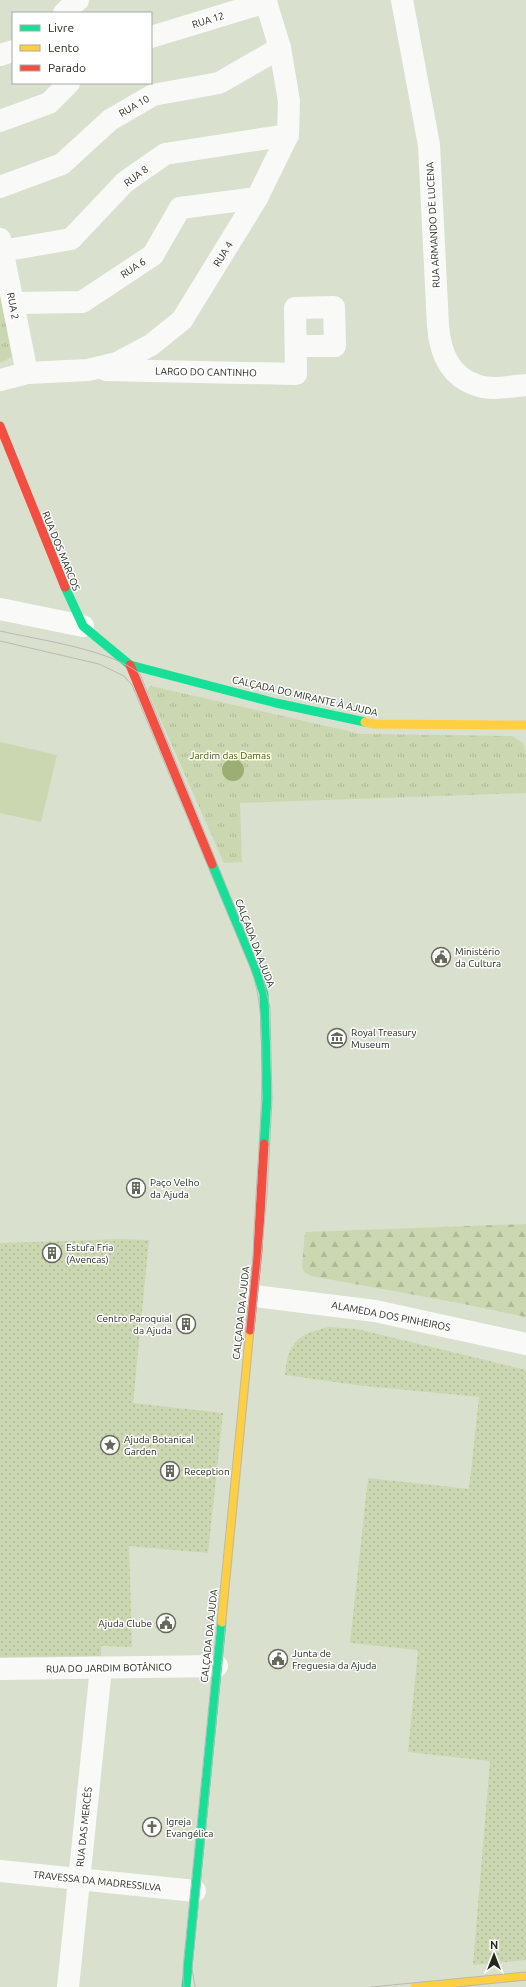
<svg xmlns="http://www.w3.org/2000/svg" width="526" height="1987" viewBox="0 0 526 1987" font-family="Ubuntu,sans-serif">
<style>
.grass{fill:url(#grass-dots)}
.forest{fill:url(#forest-firs)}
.park{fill:url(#park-tufts)}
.pitch{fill:#cad7b0}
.water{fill:#9cae74}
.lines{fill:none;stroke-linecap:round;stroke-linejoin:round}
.street{stroke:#f9faf8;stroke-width:22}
.fast{stroke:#16e098;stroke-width:9}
.slow{stroke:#ffcf43;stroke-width:9}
.jam{stroke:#f24e42;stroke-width:9}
.tram{stroke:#b8bab5;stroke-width:1}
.labels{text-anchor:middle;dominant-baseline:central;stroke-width:3;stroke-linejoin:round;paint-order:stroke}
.street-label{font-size:10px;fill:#24291c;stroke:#fff}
.park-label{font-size:10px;fill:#445900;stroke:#fff}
.poi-label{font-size:10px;fill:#24291c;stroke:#fff;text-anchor:start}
</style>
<defs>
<pattern id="grass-dots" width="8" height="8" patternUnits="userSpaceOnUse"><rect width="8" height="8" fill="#cad7b0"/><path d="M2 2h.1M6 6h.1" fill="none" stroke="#adb997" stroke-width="1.8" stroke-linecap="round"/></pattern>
<pattern id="forest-firs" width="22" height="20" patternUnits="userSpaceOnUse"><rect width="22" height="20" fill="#cad7b0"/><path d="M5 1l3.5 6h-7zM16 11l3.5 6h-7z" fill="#adb997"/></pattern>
<pattern id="park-tufts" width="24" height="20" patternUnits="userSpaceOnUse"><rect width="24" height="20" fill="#cad7b0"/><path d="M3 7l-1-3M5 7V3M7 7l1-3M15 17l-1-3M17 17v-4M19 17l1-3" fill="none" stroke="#adb997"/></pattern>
</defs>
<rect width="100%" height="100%" fill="#dae0ce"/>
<g class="grass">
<polygon points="123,1239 149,1240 133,1403 223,1413 208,1553 129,1546 132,1647 101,1646 101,1656 0,1657 0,1243"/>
<path d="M 329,1327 L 357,1329 L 526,1370 L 526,1960 L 473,1965 L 490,1761 L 408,1752 L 418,1650 L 350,1643 L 368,1478 L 469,1489 L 479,1397 L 356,1385 L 285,1375 C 288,1342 298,1334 329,1327 Z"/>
</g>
<polygon class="forest" points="526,1224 526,1317 459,1303 311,1276 304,1272 302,1266 305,1232"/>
<g class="park">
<polygon points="0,295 12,357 0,363"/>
<polygon points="151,686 361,734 512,736 523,743 526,752 526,793 240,803 242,862 224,863 148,691 148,688"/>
</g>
<polygon class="pitch" points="0,742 57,755 41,822 0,813"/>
<circle class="water" cx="233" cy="770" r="11"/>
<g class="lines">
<g class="street">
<path d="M 402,0 L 429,145 L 438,326 C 440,352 449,376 476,385 C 491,391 511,386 526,385"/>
<polyline points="64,13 78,0"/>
<polyline points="151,37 266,2"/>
<polyline points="0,55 13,51"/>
<polyline points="0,121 49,103 69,83"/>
<polyline points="0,187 62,164 110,120 153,95 219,83 280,48"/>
<polyline points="0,239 27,373"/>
<polyline points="2,251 71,239 125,182 165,154 288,135"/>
<polyline points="13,303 82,302 153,255 180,208 257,198"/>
<polyline points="106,370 296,374 295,308 334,307 335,346 296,346"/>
<polyline points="0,380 27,373 88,370 117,363 151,345 182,320 257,198 288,135 289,101 280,48 266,2 263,0"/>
<polyline points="0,609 83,626"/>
<polyline points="254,1296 375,1311 526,1344"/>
<polyline points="0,1669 217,1666"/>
<polyline points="0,1871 195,1891"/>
<polyline points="68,1987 101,1668"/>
</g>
<g class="fast">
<polyline points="65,587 83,626 130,665 276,703 365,722"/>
<polyline points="212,864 256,970 264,994 267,1098 264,1144"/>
<polyline points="186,1987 222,1622"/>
</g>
<g class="slow">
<polyline points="365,722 374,724 526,725"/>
<polyline points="222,1622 250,1330"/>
<polyline points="415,1987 526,1976"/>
</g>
<g class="jam">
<polyline points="0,426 65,587"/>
<polyline points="130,665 212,864"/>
<polyline points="250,1330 258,1250 264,1144"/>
</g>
<g class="tram">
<path d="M 0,631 C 39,640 110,649 140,674 L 262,974 L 270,1008 L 272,1099 L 267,1195 L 192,1969 L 195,1987"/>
<path d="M 0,641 L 99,664 L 124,676 L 132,685 L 250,967 C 261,995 261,1021 262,1050 C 263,1120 255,1188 253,1258 L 183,1968 L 184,1987"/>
<polyline points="371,1987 526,1972"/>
<polyline points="456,1987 526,1980"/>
</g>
</g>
<defs>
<symbol id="civic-ring" viewBox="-11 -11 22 22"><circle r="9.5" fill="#fff" stroke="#64695a" stroke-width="1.5"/><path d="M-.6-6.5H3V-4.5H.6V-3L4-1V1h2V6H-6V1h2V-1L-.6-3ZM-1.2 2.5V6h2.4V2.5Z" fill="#64695a"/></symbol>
<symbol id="museum-ring" viewBox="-11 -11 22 22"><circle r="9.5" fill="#fff" stroke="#64695a" stroke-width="1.5"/><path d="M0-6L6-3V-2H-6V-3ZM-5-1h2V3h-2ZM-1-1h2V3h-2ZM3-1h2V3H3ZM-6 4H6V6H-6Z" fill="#64695a"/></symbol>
<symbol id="building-ring" viewBox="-11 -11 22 22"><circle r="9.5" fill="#fff" stroke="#64695a" stroke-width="1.5"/><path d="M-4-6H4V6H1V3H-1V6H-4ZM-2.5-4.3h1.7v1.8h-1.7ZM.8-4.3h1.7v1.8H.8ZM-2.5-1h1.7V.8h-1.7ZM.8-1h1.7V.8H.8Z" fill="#64695a"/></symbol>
<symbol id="sight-ring" viewBox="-11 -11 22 22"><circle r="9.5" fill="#fff" stroke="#64695a" stroke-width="1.5"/><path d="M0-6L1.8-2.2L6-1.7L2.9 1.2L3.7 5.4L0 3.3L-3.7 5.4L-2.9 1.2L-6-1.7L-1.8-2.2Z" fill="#64695a"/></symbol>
<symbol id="church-ring" viewBox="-11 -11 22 22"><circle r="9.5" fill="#fff" stroke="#64695a" stroke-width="1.5"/><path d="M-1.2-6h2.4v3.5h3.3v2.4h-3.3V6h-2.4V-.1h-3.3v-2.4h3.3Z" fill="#64695a"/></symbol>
</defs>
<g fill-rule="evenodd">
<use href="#civic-ring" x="430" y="946" width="22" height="22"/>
<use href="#museum-ring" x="326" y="1027" width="22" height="22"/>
<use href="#building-ring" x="125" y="1177" width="22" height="22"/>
<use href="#building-ring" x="41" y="1242" width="22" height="22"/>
<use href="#building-ring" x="175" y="1313" width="22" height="22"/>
<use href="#sight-ring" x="99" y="1434" width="22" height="22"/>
<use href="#building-ring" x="159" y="1460" width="22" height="22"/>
<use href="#civic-ring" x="155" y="1612" width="22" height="22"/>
<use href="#civic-ring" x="267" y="1648" width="22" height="22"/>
<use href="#church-ring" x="141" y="1816" width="22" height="22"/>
</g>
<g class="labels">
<g class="street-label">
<text transform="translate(208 20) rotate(-17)">RUA 12</text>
<text transform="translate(134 106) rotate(-30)">RUA 10</text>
<text transform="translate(136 176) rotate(-37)">RUA 8</text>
<text transform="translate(433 225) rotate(-93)">RUA ARMANDO DE LUCENA</text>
<text transform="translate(223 254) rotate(-58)">RUA 4</text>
<text transform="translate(133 268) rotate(-33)">RUA 6</text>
<text transform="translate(13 306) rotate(79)">RUA 2</text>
<text transform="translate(206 372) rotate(1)">LARGO DO CANTINHO</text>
<text transform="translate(61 551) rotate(68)">RUA DOS MARCOS</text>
<text transform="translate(305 696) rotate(13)">CALÇADA DO MIRANTE À AJUDA</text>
<text transform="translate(255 943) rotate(69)">CALÇADA DA AJUDA</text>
<text transform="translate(241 1313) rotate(-84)">CALÇADA DA AJUDA</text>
<text transform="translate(391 1316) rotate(11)">ALAMEDA DOS PINHEIROS</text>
<text transform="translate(209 1636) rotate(-84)">CALÇADA DA AJUDA</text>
<text transform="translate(109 1668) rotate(-1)">RUA DO JARDIM BOTÂNICO</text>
<text transform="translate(84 1827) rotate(-84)">RUA DAS MERCÊS</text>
<text transform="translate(97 1881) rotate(6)">TRAVESSA DA MADRESSILVA</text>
</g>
<g class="park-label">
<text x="230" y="755">Jardim das Damas</text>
</g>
<g class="poi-label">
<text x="455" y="951">Ministério<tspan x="455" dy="12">da Cultura</tspan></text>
<text x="351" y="1032">Royal Treasury<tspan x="351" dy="12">Museum</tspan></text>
<text x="150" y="1182">Paço Velho<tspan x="150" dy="12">da Ajuda</tspan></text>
<text x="66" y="1247">Estufa Fria<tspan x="66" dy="12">(Avencas)</tspan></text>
<text x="172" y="1318" text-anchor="end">Centro Paroquial<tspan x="172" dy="12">da Ajuda</tspan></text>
<text x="124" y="1439">Ajuda Botanical<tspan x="124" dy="12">Garden</tspan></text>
<text x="184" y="1471">Reception</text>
<text x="152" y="1623" text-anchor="end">Ajuda Clube</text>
<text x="292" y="1653">Junta de<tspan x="292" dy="12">Freguesia da Ajuda</tspan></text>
<text x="166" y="1821">Igreja<tspan x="166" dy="12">Evangélica</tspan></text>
</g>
</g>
<rect x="12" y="12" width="140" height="72" fill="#ffffff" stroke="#a7a9a4"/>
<rect x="20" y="25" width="20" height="6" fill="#16e098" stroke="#a7a9a4"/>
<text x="48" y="32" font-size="12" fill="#24291c">Livre</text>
<rect x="20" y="45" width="20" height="6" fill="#ffcf43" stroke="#a7a9a4"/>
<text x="48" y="52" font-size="12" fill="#24291c">Lento</text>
<rect x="20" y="65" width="20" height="6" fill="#f24e42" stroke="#a7a9a4"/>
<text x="48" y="72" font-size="12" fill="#24291c">Parado</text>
<g transform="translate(494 1955)" stroke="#ffffff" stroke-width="3" paint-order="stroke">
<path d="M0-3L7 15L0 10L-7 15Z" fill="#24291c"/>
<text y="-6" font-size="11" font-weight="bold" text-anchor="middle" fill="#24291c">N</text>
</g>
</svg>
